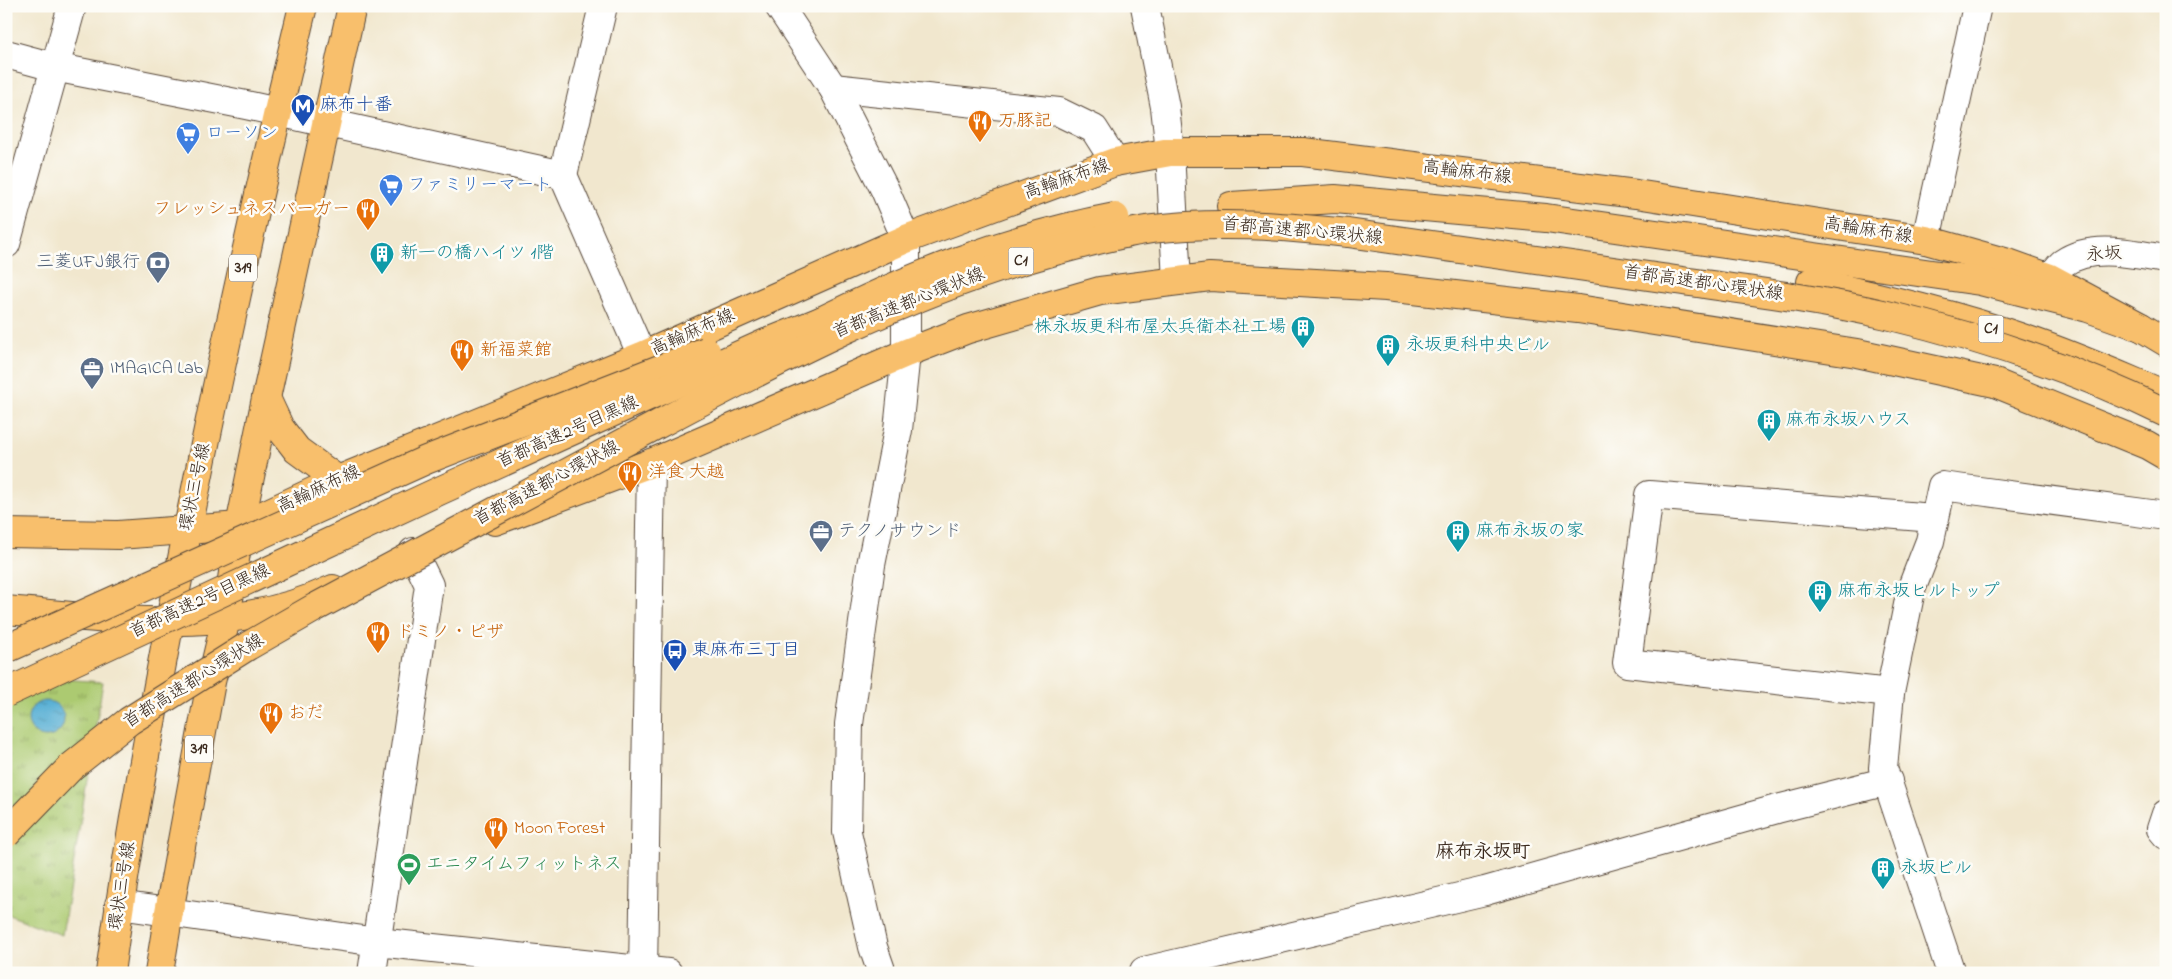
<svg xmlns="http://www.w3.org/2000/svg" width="2172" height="979" viewBox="0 0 2172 979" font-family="'Indie Flower','Klee One',sans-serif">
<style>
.grass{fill:url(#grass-tufts);stroke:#747a48}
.water{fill:url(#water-ripples);stroke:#496c79}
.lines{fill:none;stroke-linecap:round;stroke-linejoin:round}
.minor-casing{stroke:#564638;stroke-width:30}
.major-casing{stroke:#564638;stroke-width:30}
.highway-casing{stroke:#564638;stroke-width:30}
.minor{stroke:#fff;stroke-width:28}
.major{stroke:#f8bf6c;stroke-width:28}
.highway{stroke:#f8bf6c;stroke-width:28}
.highway-bridge-casing{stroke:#564638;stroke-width:30;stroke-linecap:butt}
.highway-bridge{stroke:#f8bf6c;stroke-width:28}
.labels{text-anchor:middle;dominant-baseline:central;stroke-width:5;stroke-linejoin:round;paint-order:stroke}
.shield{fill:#fdfcf7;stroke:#75695f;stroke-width:1}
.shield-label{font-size:16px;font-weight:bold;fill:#3b2a1e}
.transit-label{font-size:18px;fill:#164399;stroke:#fdfcf7;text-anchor:start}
.food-label{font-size:18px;fill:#c56008;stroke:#fdfcf7;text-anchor:start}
.shop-label{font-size:18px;fill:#366cbe;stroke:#fdfcf7;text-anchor:start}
.street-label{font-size:18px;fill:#3b2a1e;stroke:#fdfcf7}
.culture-label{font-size:18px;fill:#0d838f;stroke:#fdfcf7;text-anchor:start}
.service-label{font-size:18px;fill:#4e5e75;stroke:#fdfcf7;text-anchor:start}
.leisure-label{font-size:18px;fill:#27864d;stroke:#fdfcf7;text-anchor:start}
.neighbourhood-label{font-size:19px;font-weight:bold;fill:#3b2a1e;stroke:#fdfcf7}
</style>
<defs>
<pattern id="grass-tufts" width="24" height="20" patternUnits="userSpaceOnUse" patternTransform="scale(1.25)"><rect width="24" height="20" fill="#acca71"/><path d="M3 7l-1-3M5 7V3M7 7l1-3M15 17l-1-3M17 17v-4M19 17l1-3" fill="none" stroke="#8da45c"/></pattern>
<pattern id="water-ripples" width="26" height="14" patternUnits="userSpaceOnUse" patternTransform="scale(1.25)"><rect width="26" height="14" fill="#57afd4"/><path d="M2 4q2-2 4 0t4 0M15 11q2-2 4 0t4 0" fill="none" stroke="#498fab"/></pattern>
</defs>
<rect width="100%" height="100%" fill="#fdfcf7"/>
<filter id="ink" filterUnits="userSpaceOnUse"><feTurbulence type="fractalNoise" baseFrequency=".02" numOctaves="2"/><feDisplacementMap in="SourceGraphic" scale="10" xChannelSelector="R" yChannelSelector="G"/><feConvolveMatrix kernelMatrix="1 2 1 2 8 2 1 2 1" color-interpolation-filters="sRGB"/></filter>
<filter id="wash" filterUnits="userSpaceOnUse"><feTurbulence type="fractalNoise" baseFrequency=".0096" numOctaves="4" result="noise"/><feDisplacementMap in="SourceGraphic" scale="20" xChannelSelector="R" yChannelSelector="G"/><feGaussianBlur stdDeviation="1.12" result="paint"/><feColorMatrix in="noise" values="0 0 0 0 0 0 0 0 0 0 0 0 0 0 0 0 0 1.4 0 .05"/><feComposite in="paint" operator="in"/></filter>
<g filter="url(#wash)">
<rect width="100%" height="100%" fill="#f1e7ce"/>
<polygon class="grass" points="6,675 103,682 62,935 6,914"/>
<circle class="water" cx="46" cy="719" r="18"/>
</g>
<g filter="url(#ink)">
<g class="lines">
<defs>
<g id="minor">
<polyline points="779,6 833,88 885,190 906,239 906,353 898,430 871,565 849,724 847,832 873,947 882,973"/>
<polyline points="1145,6 1165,107 1170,152 1177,281"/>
<polyline points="6,54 54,67 246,105 563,175 642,356"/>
<polyline points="833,88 1059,112 1094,129 1115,162"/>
<polyline points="563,175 603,6"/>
<polyline points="1926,240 1977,6"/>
<polyline points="6,244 72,6"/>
<path d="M 2050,278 C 2054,274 2058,267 2063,263 C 2092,243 2133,254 2166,259"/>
<polyline points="1890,693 1627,663 1649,495 1934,518"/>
<polyline points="2166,814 2161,829 2166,835"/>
<polyline points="119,905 377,942 668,973"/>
<polyline points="1144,971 1485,891 1777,809 1888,781"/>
<polyline points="372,973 429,585 413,552"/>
<polyline points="643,973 651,463"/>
<polyline points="1951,973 1883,768 1890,693 1911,590 1930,541 1942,486 2166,516"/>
</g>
<g id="major">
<polyline points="266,398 280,428 297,450 338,480"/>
<polyline points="495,521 651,463 906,353 968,329 1100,291 1210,277 1386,287 1578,309 1857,353 1995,383 2147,445 2166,456"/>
<polyline points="6,533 118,535 240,526 338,480 642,356 906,239 1115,162 1170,152 1303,152 1636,194 1926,240 2008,263 2050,278 2141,327 2166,342"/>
<path d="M 6,610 C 117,619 228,638 333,589"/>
<path d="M 110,973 C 126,855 148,738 170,621 C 209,415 254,210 303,6"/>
<polyline points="159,973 169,912 211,682 226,619 240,526 266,398 352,6"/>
</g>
<g id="highway">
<polyline points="1231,206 1335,199 1546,218 1980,281 2088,308 2141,327"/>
<path d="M 1811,282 C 1884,298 1957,315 2028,340 C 2075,356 2120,376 2166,395"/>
</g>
</defs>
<use href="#minor" class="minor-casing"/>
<use href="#major" class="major-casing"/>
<use href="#highway" class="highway-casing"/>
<use href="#minor" class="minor"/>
<use href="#major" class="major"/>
<use href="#highway" class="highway"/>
<defs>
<g id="highway-bridge">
<path d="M 811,326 C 910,276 1005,238 1115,217"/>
<polyline points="6,649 426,460 706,351"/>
<polyline points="6,693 439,491 766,343 826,319"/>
<path d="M 6,834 L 71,767 L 129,721 L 248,646 L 316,607 C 428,547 541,487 653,427 C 780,359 909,292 1048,253 C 1082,244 1117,234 1152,229 C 1218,221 1282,226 1348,233 C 1452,248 1557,262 1662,278 C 1737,289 1813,298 1887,315 C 1983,338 2077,369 2166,413"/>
</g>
</defs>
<use href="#highway-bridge" class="highway-bridge-casing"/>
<use href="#highway-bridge" class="highway-bridge"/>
</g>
</g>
<defs>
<symbol id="metro-pin" viewBox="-11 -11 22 30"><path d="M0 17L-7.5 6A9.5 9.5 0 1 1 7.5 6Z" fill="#1a4fb4" stroke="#fdfcf7"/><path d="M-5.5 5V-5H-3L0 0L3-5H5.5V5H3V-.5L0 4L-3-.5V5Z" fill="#fff"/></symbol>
<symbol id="restaurant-pin" viewBox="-11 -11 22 30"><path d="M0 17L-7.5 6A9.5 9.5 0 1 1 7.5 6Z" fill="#e8710a" stroke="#fdfcf7"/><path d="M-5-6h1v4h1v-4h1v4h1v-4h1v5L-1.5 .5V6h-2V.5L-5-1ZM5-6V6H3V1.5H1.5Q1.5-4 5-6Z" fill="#fff"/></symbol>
<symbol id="supermarket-pin" viewBox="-11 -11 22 30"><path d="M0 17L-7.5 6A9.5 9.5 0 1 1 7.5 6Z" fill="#3f7fe0" stroke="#fdfcf7"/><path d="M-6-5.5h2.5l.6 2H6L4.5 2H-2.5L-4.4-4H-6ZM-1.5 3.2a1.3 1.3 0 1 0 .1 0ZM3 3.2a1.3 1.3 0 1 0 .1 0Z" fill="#fff"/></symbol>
<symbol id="building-pin" viewBox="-11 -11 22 30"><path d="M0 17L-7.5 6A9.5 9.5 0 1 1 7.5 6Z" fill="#0f9aa8" stroke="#fdfcf7"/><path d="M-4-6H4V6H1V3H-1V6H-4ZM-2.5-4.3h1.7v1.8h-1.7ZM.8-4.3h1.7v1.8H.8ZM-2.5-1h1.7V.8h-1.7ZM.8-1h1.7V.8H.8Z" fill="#fff"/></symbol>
<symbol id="bank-pin" viewBox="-11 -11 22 30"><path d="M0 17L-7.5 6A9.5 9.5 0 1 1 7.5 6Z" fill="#5c6f8a" stroke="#fdfcf7"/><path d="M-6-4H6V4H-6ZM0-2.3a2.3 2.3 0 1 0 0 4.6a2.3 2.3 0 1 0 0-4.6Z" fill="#fff"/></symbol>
<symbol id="office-pin" viewBox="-11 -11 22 30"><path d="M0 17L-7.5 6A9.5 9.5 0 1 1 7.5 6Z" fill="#5c6f8a" stroke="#fdfcf7"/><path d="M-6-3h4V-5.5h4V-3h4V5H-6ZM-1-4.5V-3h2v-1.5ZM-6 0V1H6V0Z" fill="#fff"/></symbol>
<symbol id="bus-pin" viewBox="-11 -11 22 30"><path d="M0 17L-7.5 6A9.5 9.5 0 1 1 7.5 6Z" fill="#1a4fb4" stroke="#fdfcf7"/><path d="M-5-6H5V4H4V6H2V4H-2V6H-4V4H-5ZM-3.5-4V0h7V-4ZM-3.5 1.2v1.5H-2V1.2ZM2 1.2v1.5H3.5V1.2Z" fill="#fff"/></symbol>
<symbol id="stadium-pin" viewBox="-11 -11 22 30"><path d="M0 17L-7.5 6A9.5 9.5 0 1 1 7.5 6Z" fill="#2e9e5b" stroke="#fdfcf7"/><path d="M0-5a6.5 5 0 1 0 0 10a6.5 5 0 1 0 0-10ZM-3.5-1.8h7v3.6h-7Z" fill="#fff"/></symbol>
</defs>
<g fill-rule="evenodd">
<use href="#metro-pin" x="289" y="92" width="28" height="38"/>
<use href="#restaurant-pin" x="966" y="108" width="28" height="38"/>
<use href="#supermarket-pin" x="174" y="120" width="28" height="38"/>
<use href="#supermarket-pin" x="377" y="172" width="28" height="38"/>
<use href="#restaurant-pin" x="354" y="196" width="28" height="38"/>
<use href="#building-pin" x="368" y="240" width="28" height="38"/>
<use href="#bank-pin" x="144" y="249" width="28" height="38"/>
<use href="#building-pin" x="1289" y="314" width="28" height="38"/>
<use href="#building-pin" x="1374" y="332" width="28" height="38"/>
<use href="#restaurant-pin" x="448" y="337" width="28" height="38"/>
<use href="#office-pin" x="78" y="355" width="28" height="38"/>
<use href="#building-pin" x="1755" y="407" width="28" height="38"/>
<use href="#restaurant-pin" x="616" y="459" width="28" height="38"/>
<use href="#office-pin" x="807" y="518" width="28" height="38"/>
<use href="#building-pin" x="1444" y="518" width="28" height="38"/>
<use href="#building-pin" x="1806" y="578" width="28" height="38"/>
<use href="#restaurant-pin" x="364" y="619" width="28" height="38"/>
<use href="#bus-pin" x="661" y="637" width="28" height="38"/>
<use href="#restaurant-pin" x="257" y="700" width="28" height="38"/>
<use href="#restaurant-pin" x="482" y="815" width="28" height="38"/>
<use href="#stadium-pin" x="395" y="851" width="28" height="38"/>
<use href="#building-pin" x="1869" y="855" width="28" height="38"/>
</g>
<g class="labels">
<g class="shield">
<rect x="1008.5" y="247.5" width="25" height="27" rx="4"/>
<rect x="229" y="254.5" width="28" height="27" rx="4"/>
<rect x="1978.5" y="315.5" width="25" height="27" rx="4"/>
<rect x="185" y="735.5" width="28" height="27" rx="4"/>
</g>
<g class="shield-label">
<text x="1021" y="261">C1</text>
<text x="243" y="268">319</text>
<text x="1991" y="329">C1</text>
<text x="199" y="749">319</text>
</g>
<g class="transit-label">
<text x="320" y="106">麻布十番</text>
<text x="692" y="651">東麻布三丁目</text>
</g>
<g class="food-label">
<text x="998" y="122">万豚記</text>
<text x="350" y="210" text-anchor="end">フレッシュネスバーガー</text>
<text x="480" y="351">新福菜館</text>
<text x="648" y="473">洋食 大越</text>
<text x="396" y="633">ドミノ・ピザ</text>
<text x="288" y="714">おだ</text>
<text x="514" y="829">Moon Forest</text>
</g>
<g class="shop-label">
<text x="206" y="134">ローソン</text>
<text x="408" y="186">ファミリーマート</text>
</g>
<g class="street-label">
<text transform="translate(1467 173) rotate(7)">高輪麻布線</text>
<text transform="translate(1067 180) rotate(-19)">高輪麻布線</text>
<text transform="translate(1868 231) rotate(9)">高輪麻布線</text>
<text transform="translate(1302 232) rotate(5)">首都高速都心環状線</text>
<text transform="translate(2104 255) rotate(-4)">永坂</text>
<text transform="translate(1703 284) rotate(8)">首都高速都心環状線</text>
<text transform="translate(909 304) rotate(-22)">首都高速都心環状線</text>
<text transform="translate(693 333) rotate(-24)">高輪麻布線</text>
<text transform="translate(568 433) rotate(-24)">首都高速2号目黒線</text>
<text transform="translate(547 484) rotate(-28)">首都高速都心環状線</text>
<text transform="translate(196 487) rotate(-78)">環状三号線</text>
<text transform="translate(319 490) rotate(-25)">高輪麻布線</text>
<text transform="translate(200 602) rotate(-25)">首都高速2号目黒線</text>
<text transform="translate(194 682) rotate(-32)">首都高速都心環状線</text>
<text transform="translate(123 886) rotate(-81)">環状三号線</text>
</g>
<g class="culture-label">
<text x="400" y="254">新一の橋ハイツ 1階</text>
<text x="1286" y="328" text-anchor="end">株永坂更科布屋太兵衛本社工場</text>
<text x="1406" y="346">永坂更科中央ビル</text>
<text x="1786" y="421">麻布永坂ハウス</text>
<text x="1476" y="532">麻布永坂の家</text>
<text x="1838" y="592">麻布永坂ヒルトップ</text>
<text x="1900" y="869">永坂ビル</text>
</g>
<g class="service-label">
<text x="140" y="263" text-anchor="end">三菱UFJ銀行</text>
<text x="110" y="369">IMAGICA Lab</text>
<text x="838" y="532">テクノサウンド</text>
</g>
<g class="leisure-label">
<text x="426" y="865">エニタイムフィットネス</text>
</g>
<g class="neighbourhood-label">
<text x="1483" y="852">麻布永坂町</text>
</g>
</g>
<rect width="2172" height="979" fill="none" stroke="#fdfcf7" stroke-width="25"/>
</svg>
